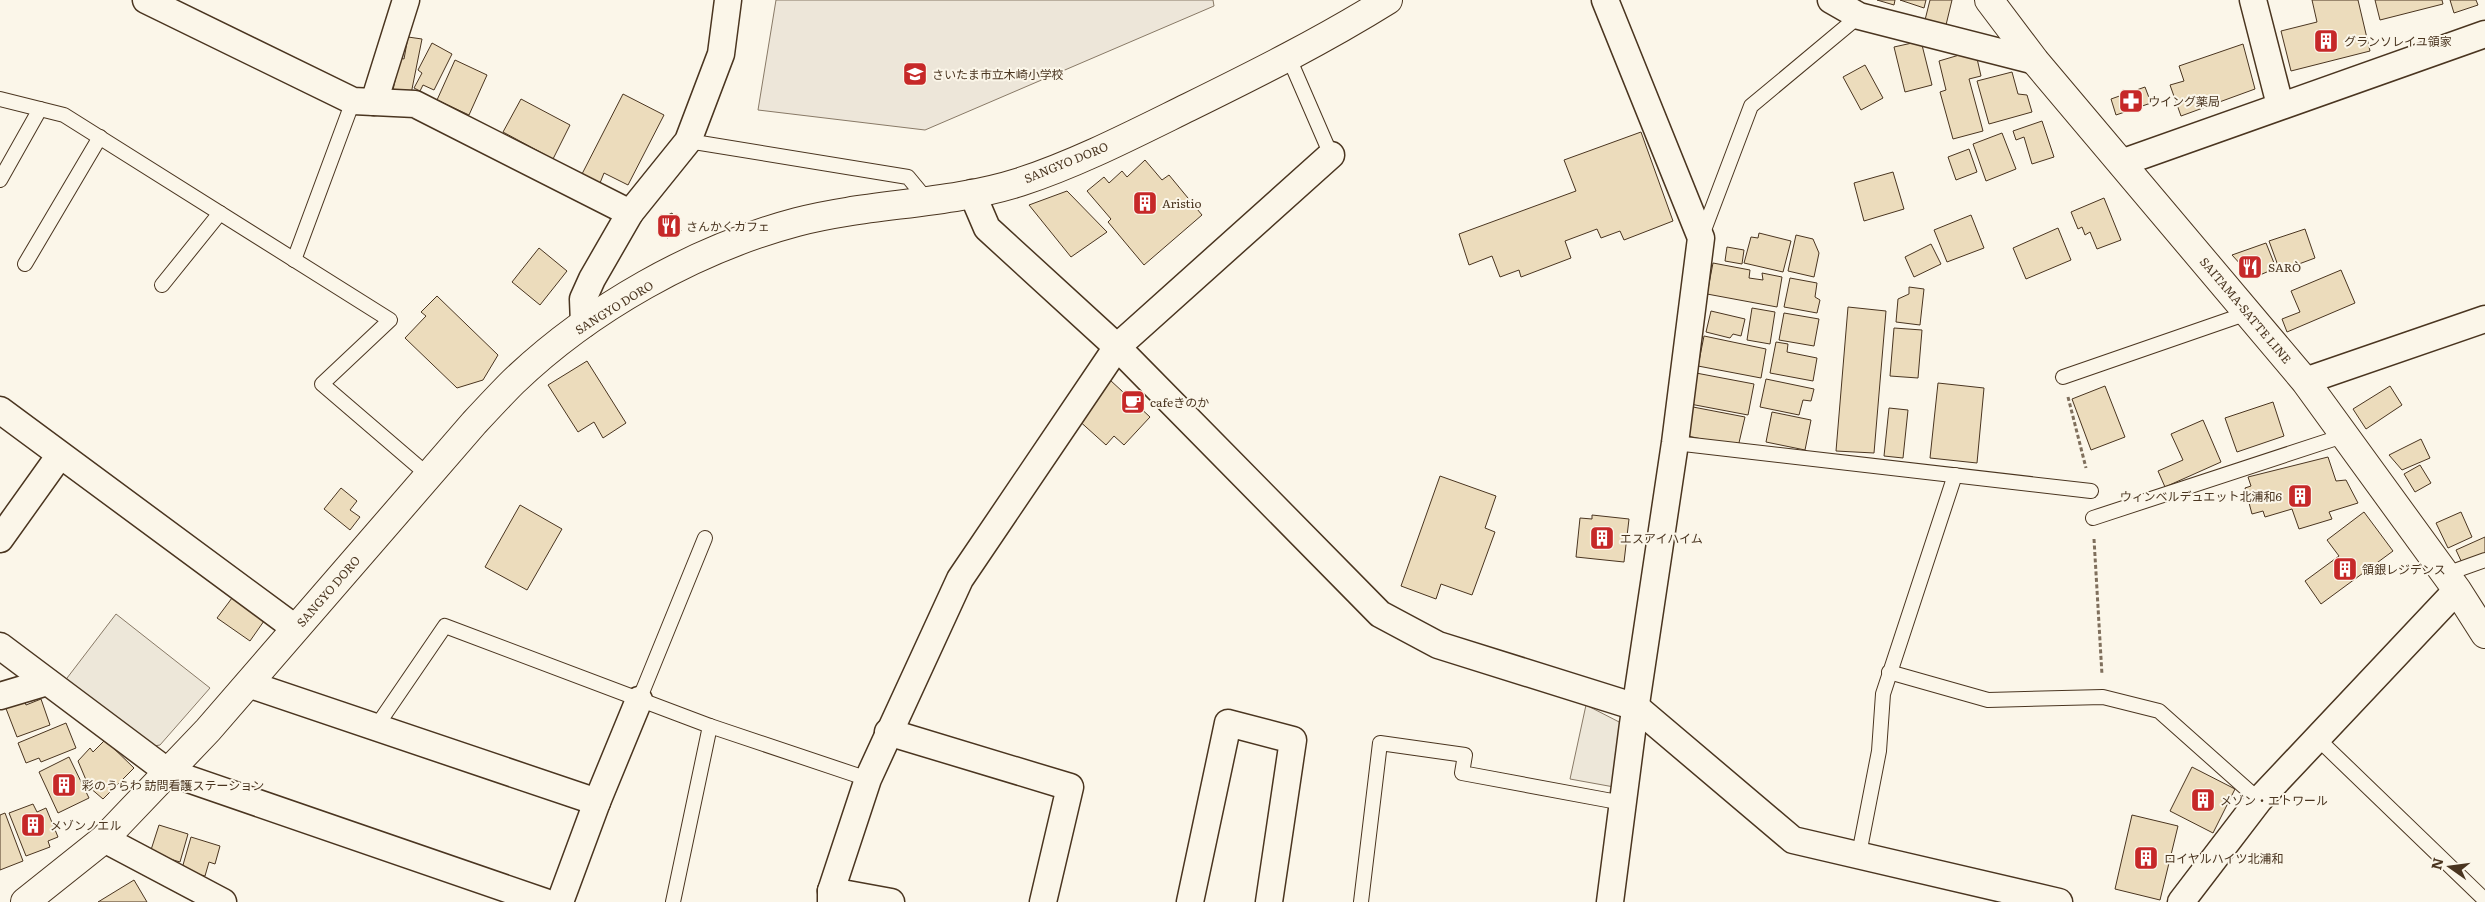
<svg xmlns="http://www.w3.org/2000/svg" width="2485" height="902" viewBox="0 0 2485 902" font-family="Literata,'Noto Sans JP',serif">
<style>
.green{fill:#ede6d9;stroke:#887966}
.parking{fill:#ede7d9;stroke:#887966}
.building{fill:#ecdcbc;stroke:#4a3520}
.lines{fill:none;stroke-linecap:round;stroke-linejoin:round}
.lane-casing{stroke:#4a3520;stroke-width:16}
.street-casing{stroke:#4a3520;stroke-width:29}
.primary-casing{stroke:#4a3520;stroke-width:30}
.path{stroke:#7f6f5c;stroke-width:3;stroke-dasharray:4 2.5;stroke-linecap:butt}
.lane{stroke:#fbf6e9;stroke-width:14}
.street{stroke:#fbf6e9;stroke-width:26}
.primary{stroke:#fbf6e9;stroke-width:28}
.labels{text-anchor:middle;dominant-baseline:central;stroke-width:4;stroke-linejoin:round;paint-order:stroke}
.poi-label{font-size:12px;fill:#4a3520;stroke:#fbf6e9;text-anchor:start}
.street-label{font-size:12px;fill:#4a3520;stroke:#fbf6e9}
</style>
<rect width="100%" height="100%" fill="#fbf6e9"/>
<polygon class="green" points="776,0 1213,0 1214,6 925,130 758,110"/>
<g class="parking">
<polygon points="116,614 210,688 160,745 148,747 64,682"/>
<polygon points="1586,705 1625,725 1614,787 1570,779"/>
</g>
<g class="building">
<polygon points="1877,0 1895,0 1894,5"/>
<polygon points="1900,0 1926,0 1924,8"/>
<polygon points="1930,0 1952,0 1946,25 1925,20"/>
<polygon points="2312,0 2358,0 2370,51 2291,71 2281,31 2317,22"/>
<polygon points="2375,0 2442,0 2443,4 2380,20"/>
<polygon points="2450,0 2476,0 2478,5 2454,13"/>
<polygon points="408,37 422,39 411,94 393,90 400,58 404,59"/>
<polygon points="1921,41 1932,85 1905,92 1894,47"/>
<polygon points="432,43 452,54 434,90 423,85 420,91 414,88 422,73 418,70"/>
<polygon points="2243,44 2255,89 2181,116 2170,85 2184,81 2179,66"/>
<polygon points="1966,53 1976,54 1981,76 1969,79 1983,131 1953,139 1940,92 1946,90 1939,61"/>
<polygon points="455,60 487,75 469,115 437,100"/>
<polygon points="1865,65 1883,98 1861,110 1843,77"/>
<polygon points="2012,72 2018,94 2027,95 2032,112 1989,124 1977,81"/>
<polygon points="2145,87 2151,103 2116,115 2111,99"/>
<polygon points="623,94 664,115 628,185 604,173 600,183 582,174"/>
<polygon points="521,99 570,125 553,159 503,132"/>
<polygon points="2042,121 2054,157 2032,164 2024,137 2016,140 2013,131"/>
<polygon points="1641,132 1673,221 1624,240 1620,231 1601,238 1597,229 1565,241 1571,258 1521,277 1519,270 1500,277 1492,256 1469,265 1459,234 1576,191 1564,160"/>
<polygon points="2002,133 2016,169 1986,181 1973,144"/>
<polygon points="1969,149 1977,172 1956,180 1948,157"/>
<polygon points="1145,160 1162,180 1169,175 1202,215 1144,265 1108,222 1111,219 1087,191 1104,177 1109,183 1122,171 1127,177"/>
<polygon points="1893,172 1904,209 1864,221 1854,183"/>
<polygon points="1067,191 1107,232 1071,257 1029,205"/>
<polygon points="2104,198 2121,240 2097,249 2090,232 2085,235 2082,227 2078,229 2071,212"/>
<polygon points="672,213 681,231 667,238 658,220"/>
<polygon points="1971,215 1984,248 1947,262 1934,230"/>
<polygon points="2058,228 2071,260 2026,279 2013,248"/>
<polygon points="2305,229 2315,258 2280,271 2269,241"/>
<polygon points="1759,233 1791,241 1783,272 1744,263 1751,237 1758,238"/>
<polygon points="1796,235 1813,239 1819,253 1814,277 1788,271"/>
<polygon points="2266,243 2276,268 2253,278 2232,255"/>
<polygon points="1931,244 1941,264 1914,277 1905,257"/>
<polygon points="1727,247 1744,250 1742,264 1725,261"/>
<polygon points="539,248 567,271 540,305 512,282"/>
<polygon points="1713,263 1750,270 1749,278 1763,280 1762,273 1782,277 1777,307 1707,294"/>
<polygon points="2341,270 2355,303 2287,332 2282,319 2300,312 2291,291"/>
<polygon points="1790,278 1817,283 1815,297 1820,300 1817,313 1784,307"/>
<polygon points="1909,287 1924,289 1920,325 1896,322 1898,299 1909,294"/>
<polygon points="437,296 498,355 483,380 457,388 405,338 426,316 421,312"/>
<polygon points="1848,307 1886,311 1874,453 1836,451"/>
<polygon points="1752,308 1775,312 1770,344 1747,340"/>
<polygon points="1711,311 1745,319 1741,336 1733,334 1730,338 1706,332"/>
<polygon points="1784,313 1819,319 1814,346 1779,340"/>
<polygon points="1894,328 1922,330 1918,378 1890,376"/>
<polygon points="1704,336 1766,349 1761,378 1698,366"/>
<polygon points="1776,342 1788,344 1787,352 1817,358 1813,381 1770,373"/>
<polygon points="587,361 626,423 603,438 594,422 578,432 548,385"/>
<polygon points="1696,373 1754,384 1748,415 1690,404"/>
<polygon points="1766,379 1814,389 1811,401 1803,400 1799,415 1760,407"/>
<polygon points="1110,380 1150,417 1124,445 1114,436 1106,445 1076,418"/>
<polygon points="1938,383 1984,388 1977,463 1930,458"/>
<polygon points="2105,386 2125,437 2091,450 2072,399"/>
<polygon points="2390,386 2402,405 2366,429 2353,409"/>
<polygon points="2273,402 2284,436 2237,452 2225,418"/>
<polygon points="1693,407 1745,417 1738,447 1688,436"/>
<polygon points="1889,408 1908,410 1903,458 1884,456"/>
<polygon points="1772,412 1811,420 1805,450 1766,442"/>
<polygon points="2203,420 2221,462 2165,487 2158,471 2183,460 2171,434"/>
<polygon points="2421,439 2430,458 2402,470 2389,455"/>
<polygon points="2328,457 2336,481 2346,480 2358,503 2329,512 2332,519 2299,529 2292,509 2265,517 2263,511 2252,514 2245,488 2251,486 2248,477"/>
<polygon points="2420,465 2431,483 2415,492 2404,474"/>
<polygon points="1440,476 1496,496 1485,528 1495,532 1472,595 1441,584 1436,599 1401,586"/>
<polygon points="341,488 357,501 350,510 360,517 350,530 324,509"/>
<polygon points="520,505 562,529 527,590 485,567"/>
<polygon points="2364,512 2393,551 2321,604 2305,581 2339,556 2327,540"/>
<polygon points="2461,512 2472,537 2448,548 2436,523"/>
<polygon points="1592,515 1629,519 1624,562 1576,557 1580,518 1592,519"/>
<polygon points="2485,537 2485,555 2463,565 2456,550"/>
<polygon points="232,598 264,621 250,641 217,618"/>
<polygon points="24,699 26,705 41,699 50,725 17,737 5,706"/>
<polygon points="66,723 76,748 41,762 39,758 26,763 18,743"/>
<polygon points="105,740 134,768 103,799 89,787 78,761 90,748 93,752"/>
<polygon points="69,757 89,798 58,813 39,772"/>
<polygon points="2192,767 2235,789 2213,833 2170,811"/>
<polygon points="33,804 37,812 46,808 58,837 48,841 50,847 26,856 9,813"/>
<polygon points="5,813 23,861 0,870 0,815"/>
<polygon points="2132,815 2178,826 2160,900 2115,889"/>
<polygon points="159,825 188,834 180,862 150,853"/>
<polygon points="191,837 220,846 215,864 209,862 205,876 201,875 200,878 181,872"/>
<polygon points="134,880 147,902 98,902"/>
</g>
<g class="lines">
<defs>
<g id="lane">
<polyline points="1289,58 1331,155"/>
<polyline points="0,99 64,115 390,320 322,384 428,475"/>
<polyline points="688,141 908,177 927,200"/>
<polyline points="0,180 40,109"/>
<polyline points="1701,238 1751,106 1859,16"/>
<polyline points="294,260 353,101"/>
<polyline points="25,264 100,137"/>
<polyline points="162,285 220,213"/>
<polyline points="2063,377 2248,313"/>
<polyline points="1675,443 2091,491"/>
<polyline points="2093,518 2346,435"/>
<polyline points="2446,574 2485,560"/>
<polyline points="1889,672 1988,700 2103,697 2159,711 2259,800"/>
<polyline points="639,700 705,538"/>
<polyline points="710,726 868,779"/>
<polyline points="376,727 445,626 710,726 673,902"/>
<polyline points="2317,738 2485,900"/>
<polyline points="1859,854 1879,751 1883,694 1955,475"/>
<polyline points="1361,902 1380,743 1465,755 1462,773 1623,803"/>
</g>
<g id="street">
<polyline points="146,0 353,101 415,104 630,213"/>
<polyline points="1605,0 1701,238 1675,443 1633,724 1610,902"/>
<polyline points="1831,0 1859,16 2035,61"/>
<polyline points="2253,0 2280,105"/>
<polyline points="374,102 406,0"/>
<polyline points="2121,163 2485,34"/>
<polyline points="972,193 987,228 1117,347 1380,614 1438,645 1636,707 1793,840 2059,902"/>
<polyline points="584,324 583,299 592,279 630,213 688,141 721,54 728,0"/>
<polyline points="2305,381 2485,319"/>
<polyline points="0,410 295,628"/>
<polyline points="0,539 60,455"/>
<polyline points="0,646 168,772 545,902"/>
<polyline points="248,684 597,802"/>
<polyline points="0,696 47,682"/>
<polyline points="888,732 1070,787 1043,902"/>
<polyline points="104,839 223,902"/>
<polyline points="831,891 891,902"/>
<polyline points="560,902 597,802 639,700"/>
<polyline points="831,902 831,891 868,779 960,579 1117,347 1331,155"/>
<polyline points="1190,902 1228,723 1293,740 1269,902"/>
<polyline points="2181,902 2259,800 2457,590"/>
</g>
<g id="primary">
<polyline points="1989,0 2035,61 2305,381 2457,590 2485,634"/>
<path d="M 25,902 L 104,839 L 208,730 L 474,423 C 487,409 500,395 513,382 C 589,309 695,249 797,222 C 870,203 948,205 1020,182 C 1078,163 1134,134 1189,107 C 1256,74 1324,40 1388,0"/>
</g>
</defs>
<use href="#lane" class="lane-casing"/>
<use href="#street" class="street-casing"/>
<use href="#primary" class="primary-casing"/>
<g class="path">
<polyline points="2068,397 2086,468"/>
<polyline points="2094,539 2102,675"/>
</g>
<use href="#lane" class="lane"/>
<use href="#street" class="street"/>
<use href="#primary" class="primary"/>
</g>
<defs>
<symbol id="building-square" viewBox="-11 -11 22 22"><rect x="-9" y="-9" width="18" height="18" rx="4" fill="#c62828" stroke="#fbf6e9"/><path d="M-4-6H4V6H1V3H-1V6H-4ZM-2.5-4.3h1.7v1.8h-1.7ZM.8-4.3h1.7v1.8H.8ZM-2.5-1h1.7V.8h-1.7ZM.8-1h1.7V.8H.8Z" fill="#fff"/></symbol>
<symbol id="school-square" viewBox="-11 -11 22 22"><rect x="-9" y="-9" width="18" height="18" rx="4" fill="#c62828" stroke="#fbf6e9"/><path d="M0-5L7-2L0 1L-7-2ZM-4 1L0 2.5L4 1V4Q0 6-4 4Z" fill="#fff"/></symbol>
<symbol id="pharmacy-square" viewBox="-11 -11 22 22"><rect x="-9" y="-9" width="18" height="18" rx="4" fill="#c62828" stroke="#fbf6e9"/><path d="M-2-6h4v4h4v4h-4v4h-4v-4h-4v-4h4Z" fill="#fff"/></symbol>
<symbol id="restaurant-square" viewBox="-11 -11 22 22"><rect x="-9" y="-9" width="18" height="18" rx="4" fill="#c62828" stroke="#fbf6e9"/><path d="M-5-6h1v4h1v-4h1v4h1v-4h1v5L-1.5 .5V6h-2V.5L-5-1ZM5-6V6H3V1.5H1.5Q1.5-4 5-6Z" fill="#fff"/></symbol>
<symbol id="cafe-square" viewBox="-11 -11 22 22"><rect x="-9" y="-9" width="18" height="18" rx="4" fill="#c62828" stroke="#fbf6e9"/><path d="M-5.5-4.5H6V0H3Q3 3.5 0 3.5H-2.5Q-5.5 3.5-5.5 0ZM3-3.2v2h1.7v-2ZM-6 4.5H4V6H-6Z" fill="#fff"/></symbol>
</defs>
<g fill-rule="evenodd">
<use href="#building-square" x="2312" y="27" width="28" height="28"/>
<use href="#school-square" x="901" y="60" width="28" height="28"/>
<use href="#pharmacy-square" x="2117" y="87" width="28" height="28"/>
<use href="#building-square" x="1131" y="189" width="28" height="28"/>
<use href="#restaurant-square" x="655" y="212" width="28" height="28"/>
<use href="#restaurant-square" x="2236" y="253" width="28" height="28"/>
<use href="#cafe-square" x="1119" y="388" width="28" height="28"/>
<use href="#building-square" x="2286" y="482" width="28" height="28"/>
<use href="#building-square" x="1588" y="524" width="28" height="28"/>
<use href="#building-square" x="2331" y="555" width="28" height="28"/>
<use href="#building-square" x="50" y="771" width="28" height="28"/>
<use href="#building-square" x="2189" y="786" width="28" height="28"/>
<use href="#building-square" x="19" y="811" width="28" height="28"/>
<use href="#building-square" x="2132" y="844" width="28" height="28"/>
</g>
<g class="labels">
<g class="poi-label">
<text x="2344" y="41">グランソレイユ領家</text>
<text x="932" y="74">さいたま市立木崎小学校</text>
<text x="2148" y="101">ウイング薬局</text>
<text x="1162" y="203">Aristio</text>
<text x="686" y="226">さんかくカフェ</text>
<text x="2268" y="267">SARÒ</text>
<text x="1150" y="402">cafeきのか</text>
<text x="2282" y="496" text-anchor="end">ウィンベルデュエット北浦和6</text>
<text x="1620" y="538">エスアイハイム</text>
<text x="2362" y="569">領銀レジデンス</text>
<text x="82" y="785">彩のうらわ 訪問看護ステーション</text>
<text x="2220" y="800">メゾン・エトワール</text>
<text x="50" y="825">メゾンノエル</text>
<text x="2164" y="858">ロイヤルハイツ北浦和</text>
</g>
<g class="street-label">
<text transform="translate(1066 162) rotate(-22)">SANGYO DORO</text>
<text transform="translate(614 307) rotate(-32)">SANGYO DORO</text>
<text transform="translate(2246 310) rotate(50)">SAITAMA-SATTE LINE</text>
<text transform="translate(328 591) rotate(-49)">SANGYO DORO</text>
</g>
</g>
<g transform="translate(2450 867) rotate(284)" stroke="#fbf6e9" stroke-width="4" paint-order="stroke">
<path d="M0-4L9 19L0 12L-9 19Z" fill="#4a3520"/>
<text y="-8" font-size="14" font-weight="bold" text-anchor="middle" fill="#4a3520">N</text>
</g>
</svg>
